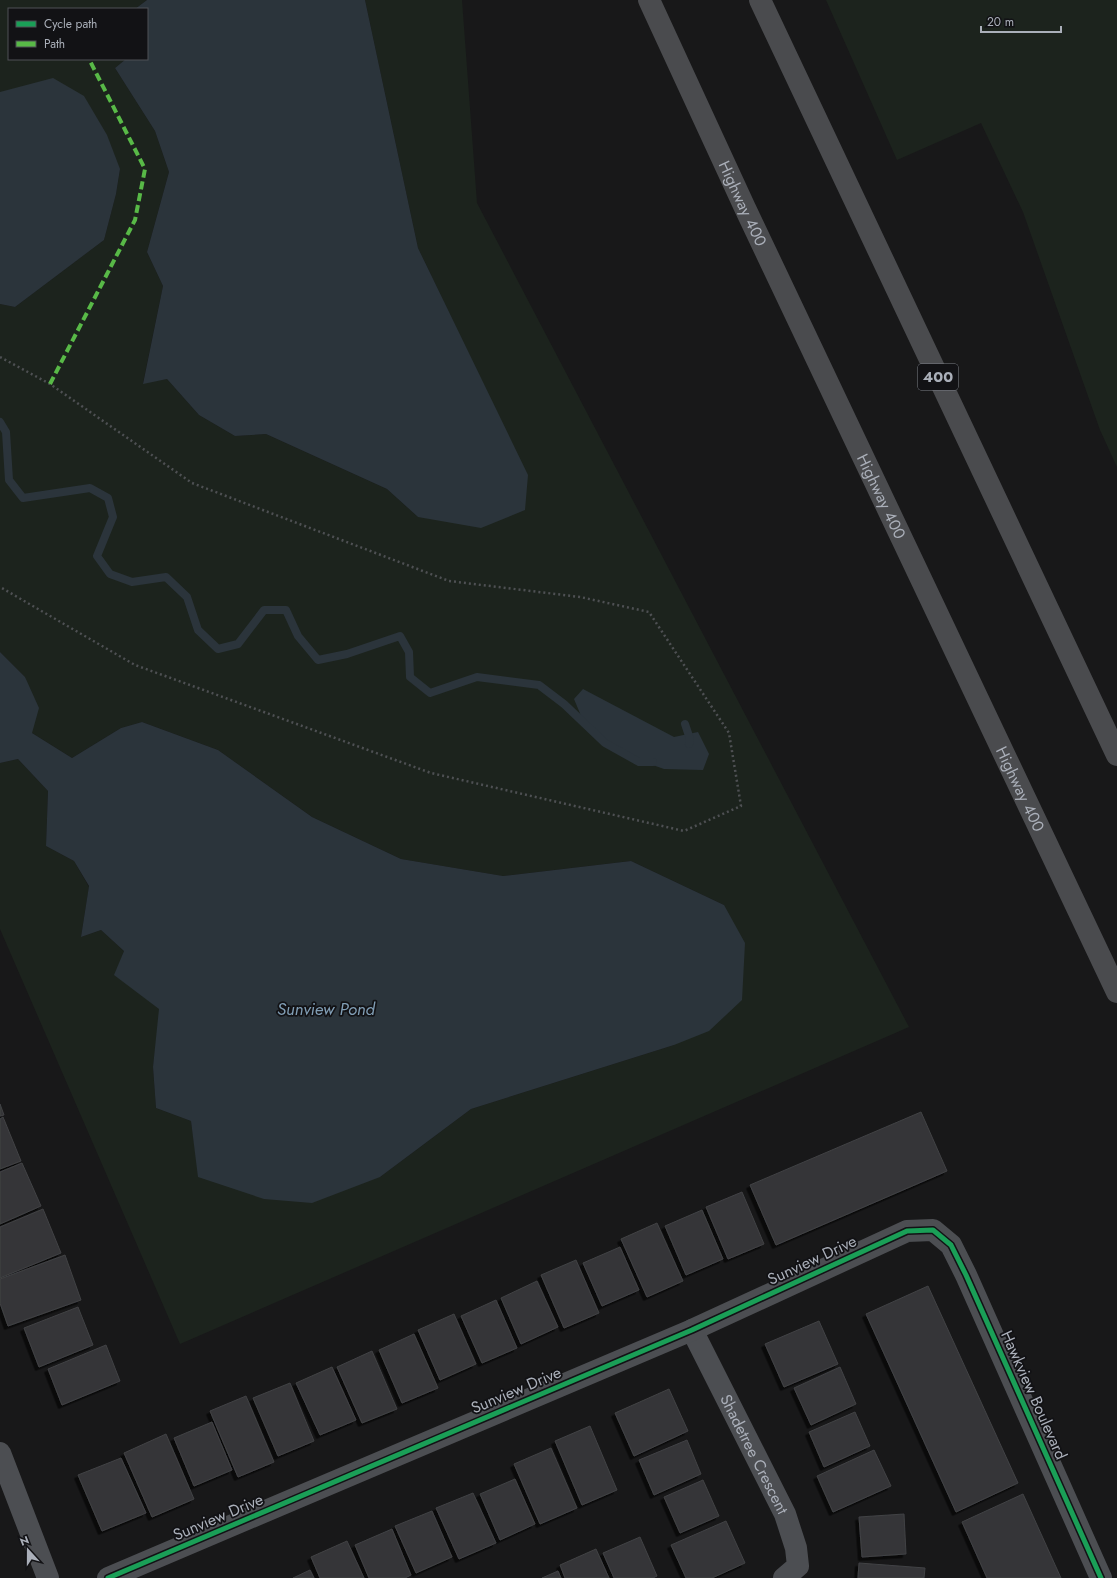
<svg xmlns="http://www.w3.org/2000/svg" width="1117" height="1578" viewBox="0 0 1117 1578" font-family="Jost,sans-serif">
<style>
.green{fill:#1c231d}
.water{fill:#2b343b}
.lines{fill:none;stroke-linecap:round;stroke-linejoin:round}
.stream{stroke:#2b343b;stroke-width:8}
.building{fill:#363638;stroke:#414245;filter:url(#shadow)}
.path{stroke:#4e5053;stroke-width:2.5;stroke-dasharray:2 3;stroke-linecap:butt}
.minor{stroke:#4c4e52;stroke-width:22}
.highway{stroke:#4a4b4e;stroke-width:22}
.quiet{stroke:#58b947;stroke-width:4;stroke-dasharray:8 4;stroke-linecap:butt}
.cycleway-casing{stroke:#121215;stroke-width:8}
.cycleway{stroke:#1a9f57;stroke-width:5}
.labels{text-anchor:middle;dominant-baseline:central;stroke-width:3.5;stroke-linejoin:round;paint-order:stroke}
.shield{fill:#121215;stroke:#7c8088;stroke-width:1}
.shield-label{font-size:15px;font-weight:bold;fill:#aaafb9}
.street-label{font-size:16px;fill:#aaafb9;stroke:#121215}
.water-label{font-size:17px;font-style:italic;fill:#819eb5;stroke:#121215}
</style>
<defs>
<filter id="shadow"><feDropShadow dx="-3.5" dy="3.5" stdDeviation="0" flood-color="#0009"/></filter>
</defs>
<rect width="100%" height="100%" fill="#181819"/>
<g class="green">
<polygon points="0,0 147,0 135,9 9,9 9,59 126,59 115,68 155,131 169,172 147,252 163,286 143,383 167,379 199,415 235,436 266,434 387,489 418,517 527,475 418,248 365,0 462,0 477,203 909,1027 180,1344 0,929 0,763 18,759 48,791 46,846 74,861 89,887 81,937 101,930 124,951 115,975 160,1009 153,1067 156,1108 191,1121 199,1177 380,1177 471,1109 674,1045 724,905 631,861 503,876 401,859 312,817 218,750 142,722 121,728 72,758 32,733 25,677 0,652 0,304 15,307 104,240 116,194 120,169 0,92"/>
<polygon points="826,0 1117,0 1117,467 1100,430 1023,212 981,123 897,160"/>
</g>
<g class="water">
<polygon points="147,0 365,0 418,248 528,475 525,510 481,528 418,517 387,489 266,434 235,436 199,415 167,379 143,384 163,286 147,252 169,172 155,131 115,68 126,59 147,59 147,9 135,9"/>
<polygon points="53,78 84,96 107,135 120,169 116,194 104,240 15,307 0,304 0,92"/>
<polygon points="0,652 25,677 39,708 32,733 72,758 121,728 142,722 218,750 312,817 401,859 503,876 631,861 724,905 745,943 742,1000 709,1031 674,1045 471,1109 380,1177 312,1203 264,1199 198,1177 191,1121 156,1108 153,1067 159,1009 114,975 124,951 101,930 81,937 89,886 74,861 46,846 48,791 18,759 0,763"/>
<polygon points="583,689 674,737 698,732 709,754 703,770 664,769 630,757 584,723 574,699"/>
</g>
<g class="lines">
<g class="stream">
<polyline points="0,422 6,432 9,480 23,498 90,488 108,498 113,517 97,556 110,574 132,582 166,577 187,597 198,630 218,649 238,644 264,610 286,610 298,636 318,660 347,654 400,636 409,652 410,677 430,693 477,677 539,685 564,704 605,743 639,762 653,762"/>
<polyline points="685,724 690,739 689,744"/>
</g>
</g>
<g class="building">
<polygon points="0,1104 4,1115 0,1116"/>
<polygon points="921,1112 947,1171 776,1245 750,1185"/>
<polygon points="3,1117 21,1161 0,1169 0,1119"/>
<polygon points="22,1163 41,1206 0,1224 0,1172"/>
<polygon points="742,1192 764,1244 728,1259 706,1207"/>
<polygon points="43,1209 61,1253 0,1278 0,1227"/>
<polygon points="702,1210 723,1259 686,1275 665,1226"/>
<polygon points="657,1223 683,1281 647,1297 621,1239"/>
<polygon points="620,1247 639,1290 602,1306 583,1263"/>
<polygon points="65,1255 81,1300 8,1326 0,1303 0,1279"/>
<polygon points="576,1260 599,1313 564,1328 541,1275"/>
<polygon points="537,1281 558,1327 521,1344 501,1298"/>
<polygon points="928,1286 1018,1483 956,1512 866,1314"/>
<polygon points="496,1300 517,1348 482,1363 461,1316"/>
<polygon points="78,1307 93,1345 39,1367 24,1328"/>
<polygon points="454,1314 476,1364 440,1380 418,1330"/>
<polygon points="819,1321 838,1364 784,1387 765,1344"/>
<polygon points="414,1334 438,1388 402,1403 379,1350"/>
<polygon points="106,1345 120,1381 62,1405 48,1369"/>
<polygon points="372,1351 397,1409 362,1423 337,1367"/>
<polygon points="332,1367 356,1420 320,1435 296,1383"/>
<polygon points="840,1367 856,1404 811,1425 794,1388"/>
<polygon points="290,1383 314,1441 278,1456 253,1398"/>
<polygon points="669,1389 688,1431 634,1456 615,1413"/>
<polygon points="246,1396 274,1462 238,1477 210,1411"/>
<polygon points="855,1412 870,1446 824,1467 809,1432"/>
<polygon points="212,1422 232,1470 194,1486 174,1438"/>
<polygon points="590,1426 617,1490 582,1505 555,1441"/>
<polygon points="166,1434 194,1499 152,1517 124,1453"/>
<polygon points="687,1440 701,1474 654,1495 639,1460"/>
<polygon points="551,1448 577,1508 540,1524 514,1464"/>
<polygon points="874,1450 891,1486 833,1512 817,1476"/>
<polygon points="121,1458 146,1513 102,1531 78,1475"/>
<polygon points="515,1479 535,1524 500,1540 480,1494"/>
<polygon points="703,1480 719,1516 680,1533 664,1497"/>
<polygon points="473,1493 496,1543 459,1559 436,1508"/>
<polygon points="1023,1494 1061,1578 987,1578 962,1522"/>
<polygon points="432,1511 452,1557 416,1573 395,1526"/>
<polygon points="904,1514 906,1554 862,1557 859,1517"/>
<polygon points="726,1521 745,1563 712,1578 686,1578 671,1545"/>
<polygon points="392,1529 411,1575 405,1578 369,1578 355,1545"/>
<polygon points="640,1537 657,1576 653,1578 614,1578 603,1553"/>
<polygon points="347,1541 364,1578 320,1578 311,1557"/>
<polygon points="596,1549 609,1578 565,1578 560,1565"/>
<polygon points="859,1563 925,1568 924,1578 858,1578"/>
<polygon points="310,1570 314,1578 293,1578"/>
<polygon points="558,1571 561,1578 542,1578"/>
</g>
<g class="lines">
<polyline class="path" points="0,357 50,384 192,483 449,581 580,597 649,612 729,733 741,806 684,831 431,773 135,665 0,587"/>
<g class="minor">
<path id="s1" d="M 692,1330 L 785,1514 L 796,1548 L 798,1566 L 784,1578"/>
<polyline points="0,1453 48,1578"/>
<polyline points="108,1578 692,1330 907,1231 933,1230 951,1245 966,1275 1101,1578"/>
</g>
<g class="highway">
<path id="s2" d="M 649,0 L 745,208 L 1117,992"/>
<polyline points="760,0 1117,755"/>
</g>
<polyline class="quiet" points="50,384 135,220 145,169 89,59"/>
<defs>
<polyline id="cycleway" points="108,1578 692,1330 907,1231 933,1230 951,1245 966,1275 1101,1578"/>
</defs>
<use href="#cycleway" class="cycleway-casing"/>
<use href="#cycleway" class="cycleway"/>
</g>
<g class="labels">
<rect class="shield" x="918" y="364" width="40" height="26" rx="3"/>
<g class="shield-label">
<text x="938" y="377">400</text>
</g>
<g class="street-label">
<text stroke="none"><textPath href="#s2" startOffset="224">Highway 400</textPath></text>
<text stroke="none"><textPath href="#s2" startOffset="548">Highway 400</textPath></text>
<text stroke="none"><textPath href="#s2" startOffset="872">Highway 400</textPath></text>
<text transform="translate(812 1260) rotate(-25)">Sunview Drive</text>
<text transform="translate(516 1390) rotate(-23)">Sunview Drive</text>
<text transform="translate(1034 1395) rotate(66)">Hawkview Boulevard</text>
<text stroke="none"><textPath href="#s1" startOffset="139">Shadetree Crescent</textPath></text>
<text transform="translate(218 1517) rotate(-23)">Sunview Drive</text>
</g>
<g class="water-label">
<text x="326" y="1009">Sunview Pond</text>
</g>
</g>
<rect x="8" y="8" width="140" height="52" fill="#121215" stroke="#4f5157"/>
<rect x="16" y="21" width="20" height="6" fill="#1a9f57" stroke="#4f5157"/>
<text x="44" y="28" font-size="12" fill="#aaafb9">Cycle path</text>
<rect x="16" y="41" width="20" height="6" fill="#58b947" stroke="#4f5157"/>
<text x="44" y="48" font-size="12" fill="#aaafb9">Path</text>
<g transform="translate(28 1550) rotate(339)" stroke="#121215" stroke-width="3" paint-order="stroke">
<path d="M0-3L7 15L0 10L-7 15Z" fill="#aaafb9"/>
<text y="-6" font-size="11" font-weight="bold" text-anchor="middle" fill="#aaafb9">N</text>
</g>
<path d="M981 26v6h80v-6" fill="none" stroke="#aaafb9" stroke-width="2"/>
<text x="987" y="26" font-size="12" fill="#aaafb9" stroke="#121215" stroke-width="3" paint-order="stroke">20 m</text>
</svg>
